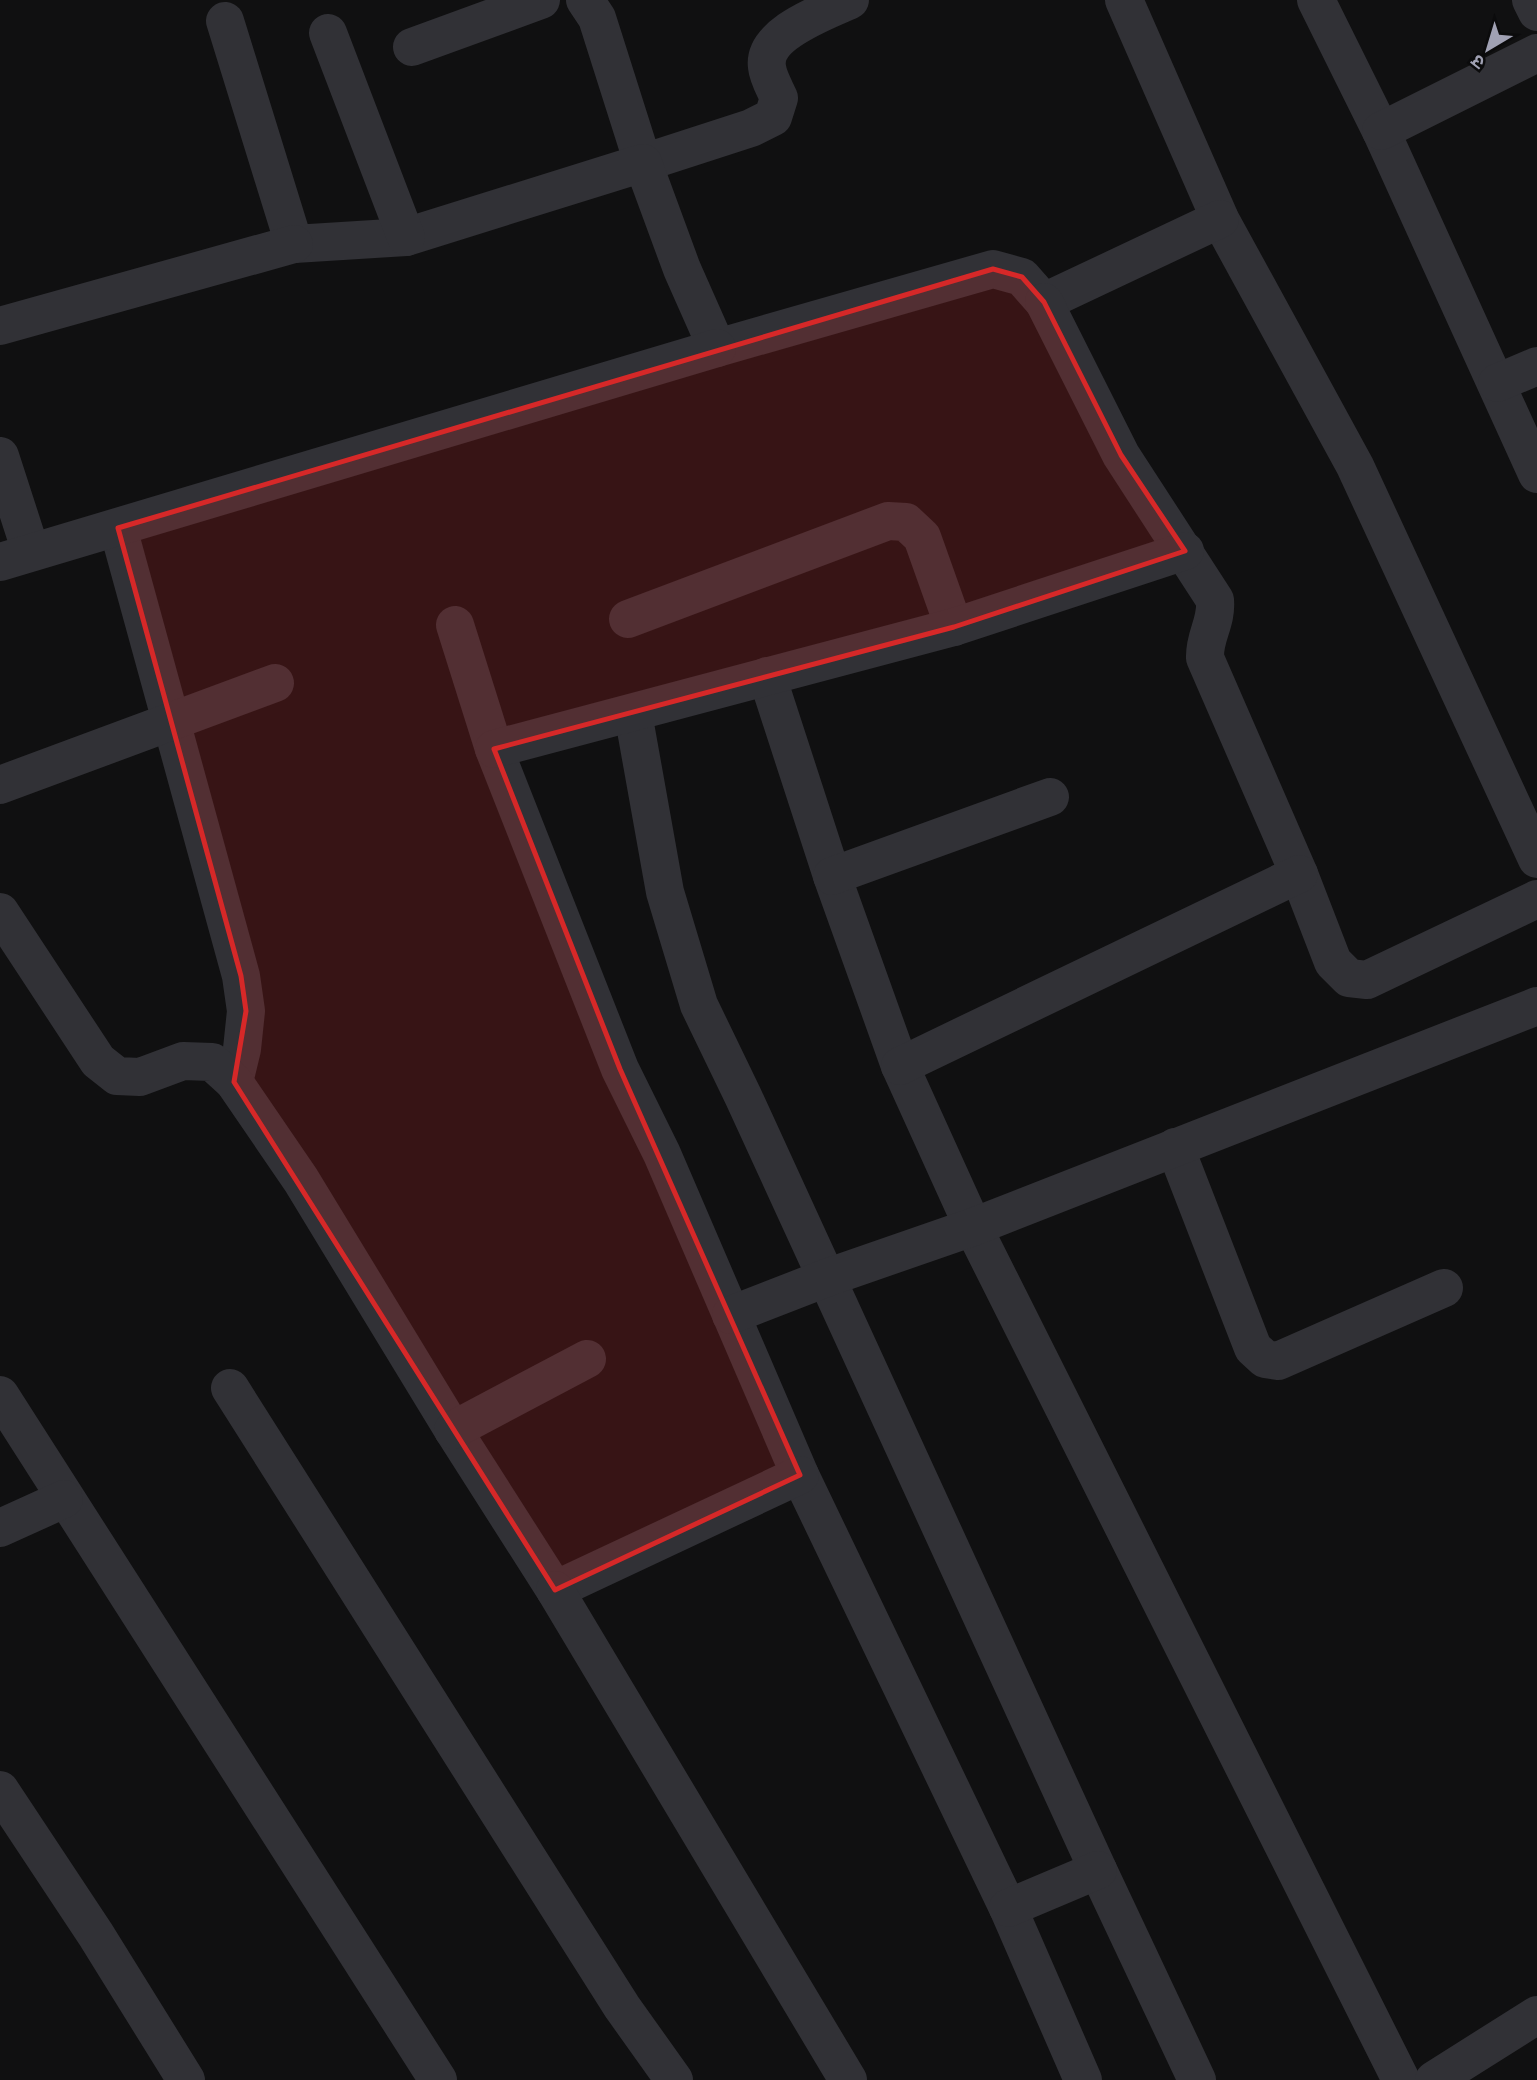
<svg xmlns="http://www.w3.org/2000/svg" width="1537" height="2080" viewBox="0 0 1537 2080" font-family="'PT Sans Narrow','Noto Sans Devanagari',sans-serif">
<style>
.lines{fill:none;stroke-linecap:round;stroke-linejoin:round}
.minor{stroke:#313136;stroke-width:38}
.marked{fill:#d62828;fill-opacity:0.2;stroke:#d62828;stroke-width:5;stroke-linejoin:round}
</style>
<rect width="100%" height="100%" fill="#101011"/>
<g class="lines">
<g class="minor">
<path d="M 585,0 L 597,18 L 643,163 L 751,128 L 773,117 L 779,98 C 775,89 768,77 767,67 C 762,33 825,12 850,0"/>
<polyline points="1124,0 1220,219 1355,466 1537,859"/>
<polyline points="1316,0 1381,131 1537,474"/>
<polyline points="1531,0 1537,12"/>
<polyline points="225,21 294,244 406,237 643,163 682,269 717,348 993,269 1022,277 1044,302 1220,219"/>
<polyline points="328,33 406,237"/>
<polyline points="412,47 541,0"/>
<polyline points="1381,131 1537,53"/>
<path d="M 1044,302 L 1121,455 L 1215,600 C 1217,623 1204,636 1205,658 L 1299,874 L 1333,962 L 1349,978 L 1367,980 L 1537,899"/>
<polyline points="0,326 294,244"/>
<polyline points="1497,383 1537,366"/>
<polyline points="0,456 31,552"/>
<polyline points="118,528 241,976 246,1011 242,1049 234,1082"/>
<polyline points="0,562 717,348"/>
<polyline points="628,619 888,521 906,522 922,537 954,627"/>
<polyline points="455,625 494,749 620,1069 662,1154 800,1475 1008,1908 1083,2080"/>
<polyline points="767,676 832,876 900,1066 973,1227 1401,2080"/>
<polyline points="633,713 665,892 699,1005 743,1096 1098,1870 1197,2080"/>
<polyline points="494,749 954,627 1185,551"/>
<polyline points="0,785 275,683"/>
<polyline points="832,876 1050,797"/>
<polyline points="0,912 98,1061 117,1076 140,1077 183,1061 212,1062 234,1082 301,1180 453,1430 555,1590 800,1475"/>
<polyline points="900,1066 1299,874"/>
<polyline points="1175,1147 1253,1348 1265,1359 1278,1361 1444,1288"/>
<polyline points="731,1315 826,1278 973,1227 1537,1006"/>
<polyline points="230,1388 622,2007 674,2080"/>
<polyline points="0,1395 438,2080"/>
<polyline points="453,1430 587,1359"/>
<polyline points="0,1528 64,1499"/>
<polyline points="555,1590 848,2080"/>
<polyline points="0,1790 96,1935 186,2080"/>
<polyline points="1008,1908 1098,1870"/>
<polyline points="1434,2080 1537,2015"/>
</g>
</g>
<path class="marked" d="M 993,269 L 1022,277 L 1044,302 L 1121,455 L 1185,551 L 954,627 L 494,749 L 620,1069 L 800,1475 L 555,1590 L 234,1082 L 246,1011 L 241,976 L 118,528 Z"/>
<g transform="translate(1488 49) rotate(218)" stroke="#0b0b0c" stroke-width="5" paint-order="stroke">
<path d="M0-5L12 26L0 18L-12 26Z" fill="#a0a1b3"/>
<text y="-10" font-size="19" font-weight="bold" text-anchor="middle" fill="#a0a1b3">उ</text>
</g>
</svg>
